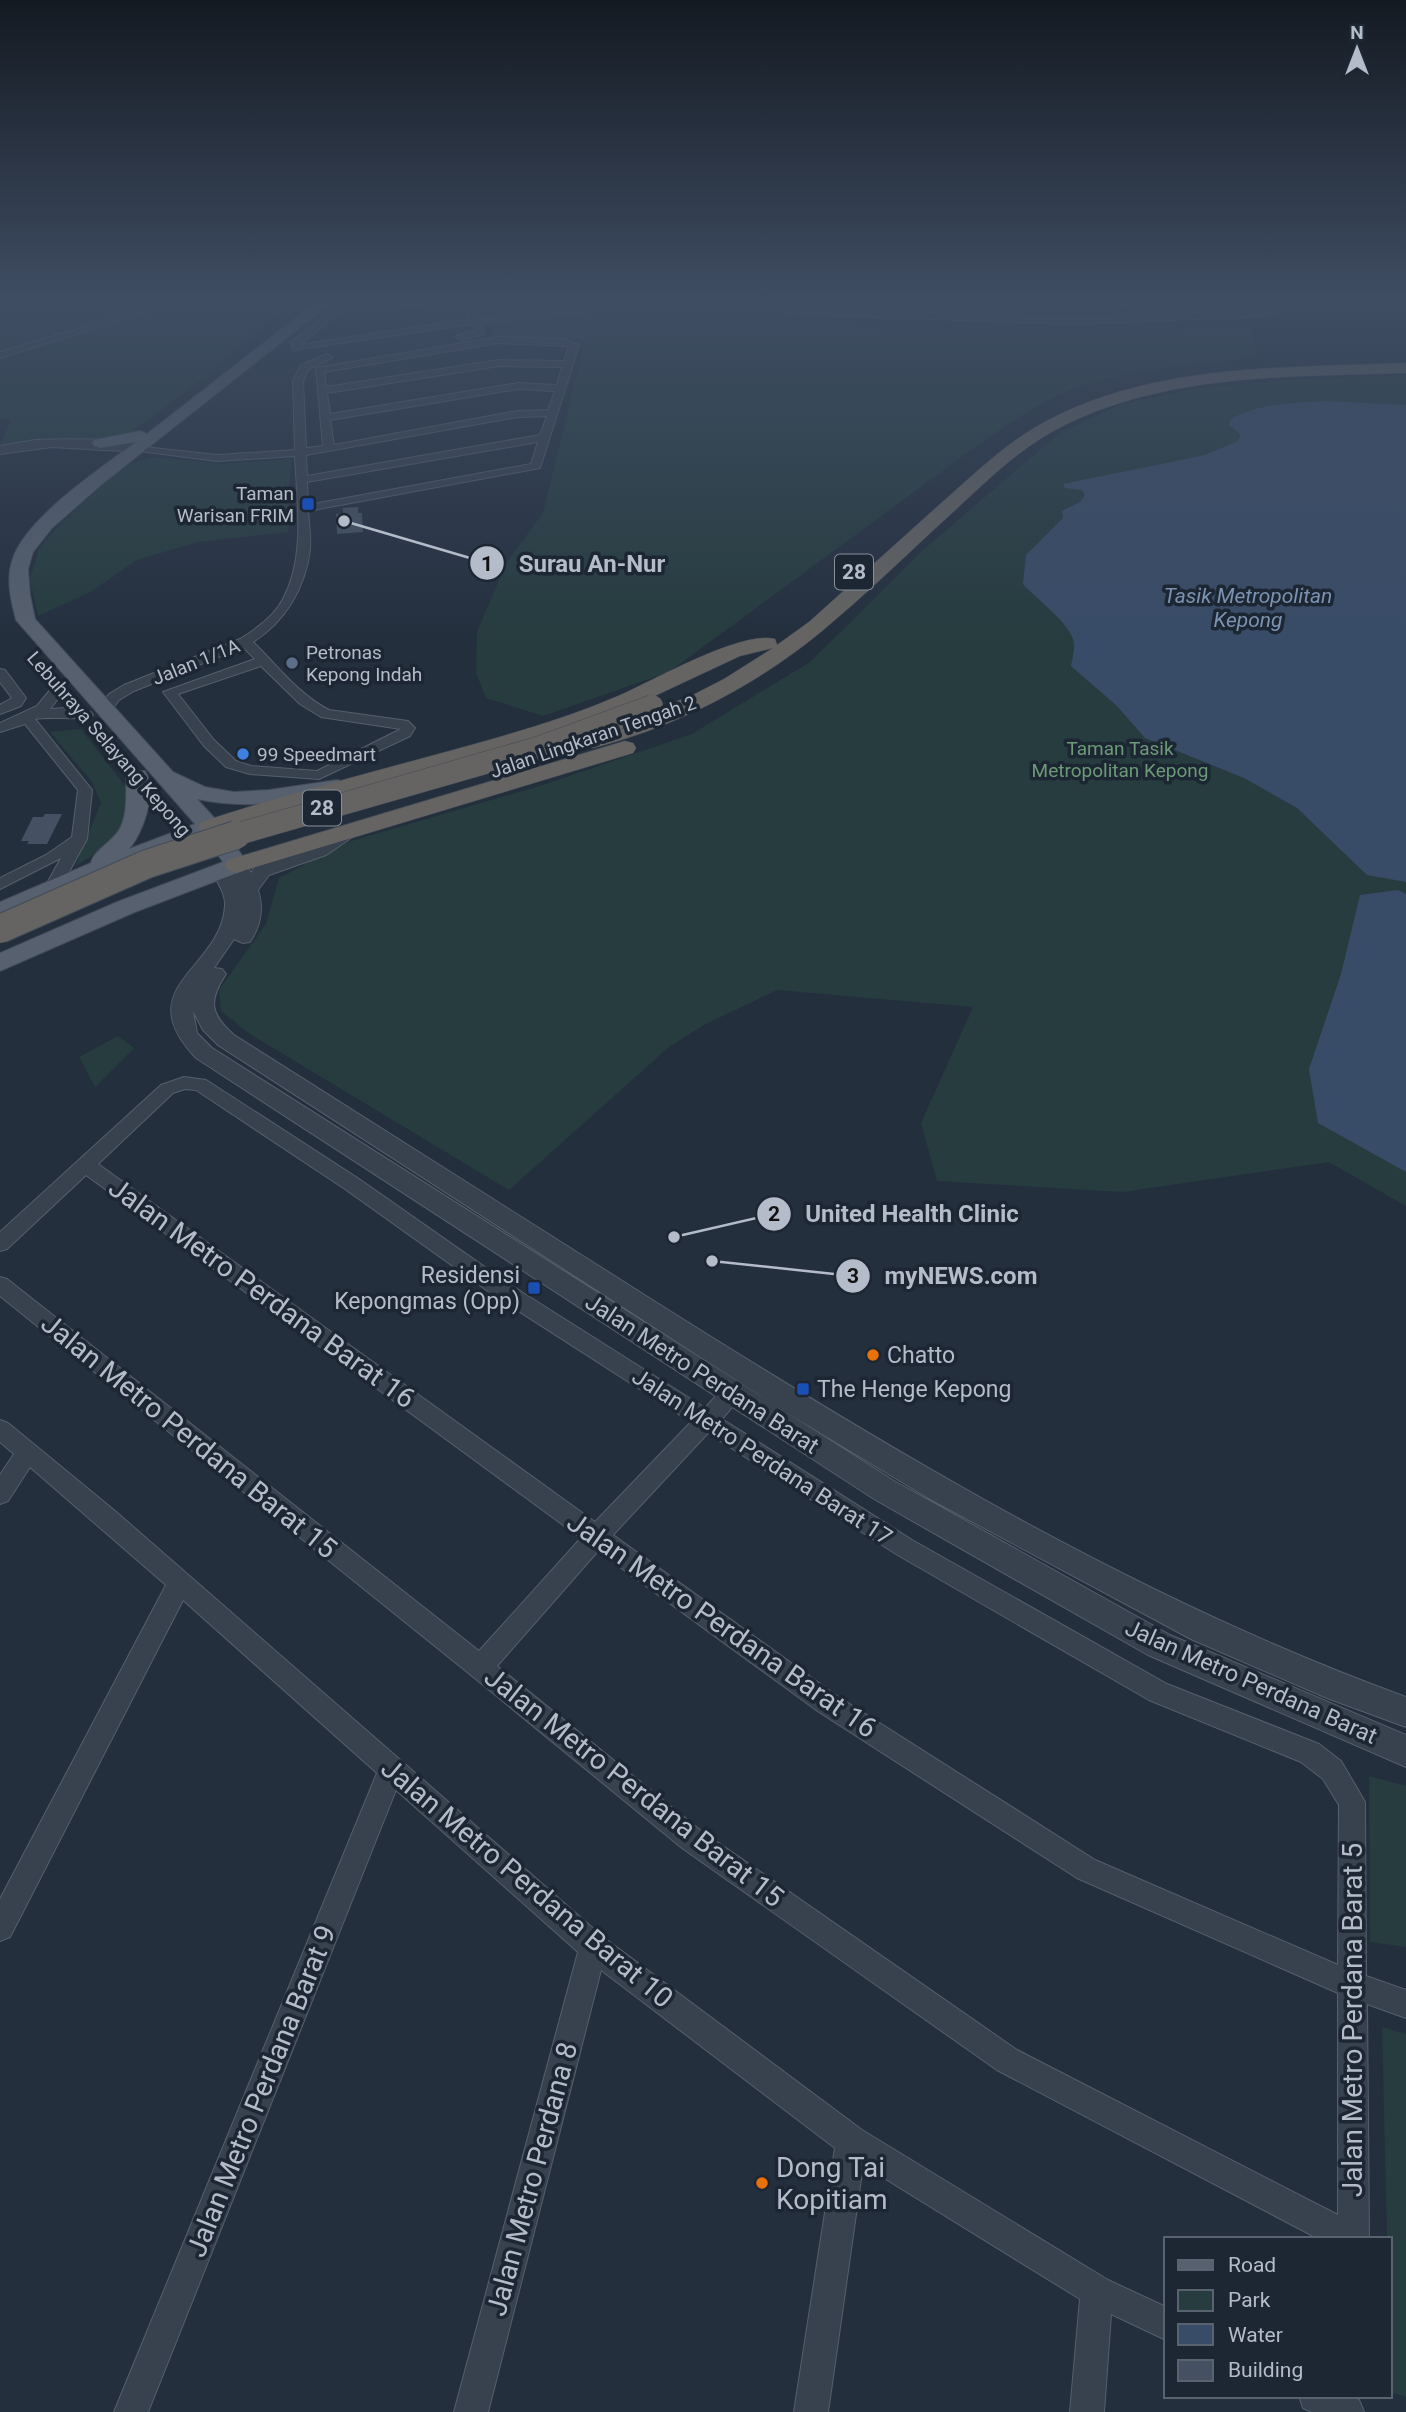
<svg xmlns="http://www.w3.org/2000/svg" width="1406" height="2412" viewBox="0 0 1406 2412" font-family="Roboto,sans-serif">
<style>
.green{fill:#263c3f}
.water{fill:#394c67}
.building{fill:#455162}
.lines{fill:none;stroke-linecap:round;stroke-linejoin:round}
.minor-casing{stroke:#565f6c;stroke-width:2}
.tertiary-casing{stroke:#565f6c;stroke-width:2}
.primary-casing{stroke:#414a57;stroke-width:2}
.trunk-casing{stroke:#434c59;stroke-width:1}
.minor{fill:#38414e;fill-rule:evenodd}
.tertiary{fill:#38414e;fill-rule:evenodd}
.primary{fill:#56606e;fill-rule:evenodd}
.trunk{fill:#656462;fill-rule:evenodd}
.trunk-bridge-far1-casing{stroke:#434c59;stroke-width:23;stroke-linecap:butt}
.trunk-bridge-casing{stroke:#434c59;stroke-width:30;stroke-linecap:butt}
.trunk-bridge-far1{stroke:#656462;stroke-width:22}
.trunk-bridge{stroke:#656462;stroke-width:28}
.transit-dot{fill:#1a4fb4;stroke:#1d2633;stroke-width:2.5}
.service-dot{fill:#5c6f8a;stroke:#1d2633;stroke-width:2.5}
.shop-dot{fill:#3f7fe0;stroke:#1d2633;stroke-width:2.5}
.food-dot{fill:#e8710a;stroke:#1d2633;stroke-width:2.5}
.labels{text-anchor:middle;dominant-baseline:central;stroke-width:7;stroke-linejoin:round;paint-order:stroke}
.far-poi-label{font-size:19px;fill:#b4bcc9;stroke:#1d2633;text-anchor:start}
.far-street-label{font-size:19px;fill:#b4bcc9;stroke:#1d2633}
.far-park-label{font-size:19px;fill:#6b9a76;stroke:#1d2633}
.shield{fill:#1d2633;stroke:#878f9c;stroke-width:2}
.shield-label{font-size:21px;font-weight:bold;fill:#b4bcc9}
.far-water-label{font-size:21px;font-style:italic;fill:#7c92b1;stroke:#1d2633}
.poi-label{font-size:23px;fill:#b4bcc9;stroke:#1d2633;text-anchor:start}
.street-label{font-size:23px;fill:#b4bcc9;stroke:#1d2633}
.near-street-label{font-size:28px;fill:#b4bcc9;stroke:#1d2633}
.near-poi-label{font-size:28px;fill:#b4bcc9;stroke:#1d2633;text-anchor:start}
.leader{fill:none;stroke:#b4bcc9;stroke-width:2.5}
.callout-dot{fill:#b4bcc9;stroke:#1d2633;stroke-width:2.5}
.mark-label{font-size:21px;text-anchor:middle;font-weight:bold;fill:#111}
.callout-label{font-size:24px;text-anchor:middle;font-weight:bold;fill:#b4bcc9;stroke:#1d2633;stroke-width:7;stroke-linejoin:round;paint-order:stroke}
</style>
<rect width="100%" height="100%" fill="#242f3e"/>
<g class="green">
<polygon points="0,299 296,299 212,371 128,435 114,439 60,438 0,445 11,419 0,419"/>
<path d="M 623,299 L 762,299 L 761,314 C 799,322 834,321 871,328 L 1079,333 L 1253,325 L 1256,357 C 1206,364 1151,368 1102,379 C 1053,391 1012,422 971,450 L 669,672 L 543,716 L 486,698 L 476,673 L 477,631 L 507,562 L 543,513 L 585,340 L 494,336 L 490,324 L 606,310 Z"/>
<polygon points="1406,375 1406,1206 1329,1162 1123,1192 937,1181 921,1123 973,1007 777,990 704,1025 669,1047 509,1190 250,1034 221,1011 219,990 266,924 279,878 348,842 546,784 692,734 810,662 922,551 1061,432 1120,405 1193,389 1286,380"/>
<polygon points="154,457 222,464 291,459 288,532 198,542 137,560 92,591 38,616 30,579 39,548 60,524 123,466"/>
<path d="M 81,729 L 129,791 C 126,839 115,843 75,866 L 101,803 L 92,782 L 50,732 Z"/>
<polygon points="118,1036 134,1048 95,1087 79,1057"/>
<polygon points="1369,1776 1406,1786 1406,1947 1370,1942"/>
<polygon points="1382,2027 1406,2034 1406,2397 1390,2392 1390,2239 1387,2239"/>
</g>
<g class="water">
<path d="M 223,299 L 272,299 C 253,306 233,316 213,309 L 212,306 Z"/>
<path d="M 1325,401 L 1406,405 L 1406,882 L 1367,875 L 1297,808 L 1244,778 L 1145,738 L 1117,706 L 1071,666 C 1072,659 1075,650 1074,644 C 1073,625 1036,599 1023,584 L 1026,555 L 1063,518 L 1062,511 L 1080,502 L 1085,495 L 1082,490 L 1065,488 L 1063,484 L 1205,455 L 1238,441 L 1241,435 L 1229,425 L 1230,420 C 1255,403 1295,403 1325,401 Z"/>
<polygon points="1398,890 1406,894 1406,1172 1318,1123 1309,1069 1341,974 1360,895"/>
</g>
<g class="building">
<polygon points="358,507 358,513 362,513 363,532 337,534 336,514 343,513 343,508"/>
<polygon points="45,814 62,814 47,844 27,844 29,841 21,841 33,817 43,817"/>
</g>
<g class="lines">
<defs>
<g id="minor">
<path d="M 80,299 C 102,299 124,307 145,307 C 159,308 174,299 188,299 L 0,358 L 0,352 L 136,311 Z"/>
<polygon points="347,299 357,299 299,345 470,319 465,307 468,299 476,299 473,307 479,318 615,303 619,306 615,309 481,323 484,334 461,340 456,337 458,335 476,331 473,324 293,350 291,342"/>
<polygon points="428,299 451,299 386,311 382,308"/>
<polygon points="781,299 783,307 787,308 1076,318 1145,315 1105,299 1118,299 1153,312 1154,315 1271,308 1276,311 1268,316 1076,324 787,314 775,309 773,300"/>
<path d="M 498,337 L 563,339 L 579,345 L 540,468 L 308,511 C 309,524 311,538 310,550 C 305,588 285,622 253,642 C 277,665 298,694 329,710 L 408,721 L 415,728 L 410,736 L 319,779 L 250,774 L 226,767 L 204,746 L 163,692 L 255,659 L 243,647 L 134,691 L 119,700 L 110,712 L 100,712 L 98,709 L 109,694 L 124,685 L 240,639 C 255,630 275,615 283,599 C 306,556 297,502 295,456 L 217,461 L 139,451 L 135,450 L 135,446 L 217,455 L 295,450 L 293,381 L 301,365 L 327,354 L 332,357 L 330,359 L 308,369 L 303,381 L 306,448 L 323,446 L 316,368 ZM 498,343 L 569,346 L 564,361 L 499,360 L 326,387 L 324,372 ZM 499,366 L 562,367 L 557,385 L 518,383 L 330,414 L 327,393 ZM 518,389 L 555,391 L 548,410 L 517,411 L 334,445 L 330,420 ZM 547,416 L 540,435 L 307,476 L 306,455 L 517,417 ZM 538,442 L 531,464 L 308,505 L 307,482 ZM 261,666 L 300,704 L 321,717 L 401,729 L 317,771 L 251,766 L 236,761 L 214,740 L 178,694 Z"/>
<polygon points="0,669 5,670 26,698 21,706 0,714 0,705 12,698 0,682"/>
<path d="M 60,683 L 67,687 L 50,709 L 66,708 L 91,712 L 93,715 C 86,721 49,716 35,719 L 92,790 L 87,839 L 59,890 L 47,890 L 45,887 L 61,858 L 0,889 L 0,878 L 46,855 L 72,837 L 78,790 L 25,724 L 0,732 L 0,723 L 37,706 L 55,684 Z"/>
<path d="M 184,1077 L 206,1080 L 359,1179 L 509,1284 L 705,1408 C 715,1398 724,1382 740,1388 L 743,1394 L 722,1419 L 912,1540 L 1167,1684 L 1319,1744 L 1341,1761 L 1365,1802 L 1366,1976 L 1406,1990 L 1406,2018 L 1367,2004 L 1369,2239 L 1319,2239 L 997,2070 L 682,1848 L 471,1675 L 0,1296 L 0,1277 L 7,1279 L 479,1651 L 581,1538 L 86,1175 L 7,1249 L 0,1251 L 0,1232 L 161,1085 ZM 185,1089 L 196,1090 L 345,1189 L 495,1296 L 691,1422 L 595,1522 L 98,1164 L 173,1093 ZM 708,1433 L 896,1554 L 1149,1700 L 1301,1762 L 1323,1779 L 1339,1805 L 1338,1965 L 1095,1860 L 837,1696 L 613,1535 ZM 598,1551 L 819,1712 L 1077,1878 L 1338,1993 L 1338,2215 L 1017,2050 L 700,1830 L 497,1666 Z"/>
<polygon points="0,1420 8,1423 115,1511 603,1937 862,2130 1108,2280 1166,2307 1166,2340 1111,2314 1104,2412 1070,2412 1080,2299 863,2165 828,2412 794,2412 835,2148 601,1970 488,2412 454,2412 578,1952 396,1790 148,2412 114,2412 377,1773 183,1600 10,1937 0,1941 0,1899 166,1585 30,1467 8,1501 0,1504 0,1475 14,1454 0,1442"/>
<polygon points="1299,2396 1351,2396 1359,2400 1364,2412 1312,2412 1303,2408"/>
</g>
<g id="tertiary">
<path d="M 35,440 C 56,439 132,437 146,448 L 139,452 L 52,447 L 0,454 L 0,446 Z"/>
<path d="M 347,826 L 354,828 L 357,832 L 354,836 L 326,855 L 269,875 L 258,890 C 264,908 261,925 250,942 L 243,943 L 234,939 L 214,968 L 222,969 L 226,974 C 208,1001 210,1014 234,1035 C 371,1122 509,1209 646,1296 C 888,1449 1136,1599 1406,1697 L 1406,1727 L 1327,1698 L 1191,1639 L 930,1499 L 784,1411 L 894,1481 L 1170,1635 L 1406,1735 L 1406,1767 L 1148,1655 L 874,1499 L 196,1058 C 128,986 221,970 225,906 C 226,894 217,881 211,871 L 221,865 L 229,868 L 230,861 L 244,861 L 251,873 L 255,867 L 312,847 ZM 193,1011 L 203,1030 L 218,1045 L 770,1402 L 212,1048 L 197,1033 Z"/>
</g>
<path id="primary" d="M 320,299 L 336,299 L 102,484 L 52,528 L 33,552 L 28,569 L 30,595 L 35,619 L 173,772 L 205,787 L 234,792 L 269,790 L 337,780 L 345,782 L 348,787 L 345,792 L 337,794 C 290,801 245,810 197,799 L 218,822 L 249,865 L 245,870 L 135,912 L 0,971 L 0,953 L 117,902 L 223,862 L 205,837 L 99,876 L 0,919 L 0,902 L 91,863 C 93,851 112,842 119,830 C 128,815 126,793 126,776 L 129,771 L 145,771 C 158,791 143,833 129,849 L 195,824 L 16,620 C 11,601 6,580 12,561 C 24,519 101,468 136,442 L 100,448 L 94,446 L 92,443 L 94,440 L 140,431 L 147,434 Z"/>
<g id="trunk">
<path d="M 1406,363 L 1406,373 C 1290,377 1165,373 1059,428 C 1013,452 978,490 940,524 C 901,560 863,597 822,631 C 757,685 676,727 593,748 L 585,746 L 582,741 L 585,736 L 691,696 L 724,679 L 773,648 L 740,656 L 631,707 L 567,730 L 498,752 L 284,810 L 219,832 L 210,834 L 201,832 L 198,827 L 201,822 C 277,797 354,777 431,756 C 493,739 558,722 618,696 C 653,681 741,630 775,639 L 777,645 L 809,622 C 852,583 896,544 939,505 C 970,478 999,449 1034,428 C 1144,363 1283,368 1406,363 Z"/>
<polygon points="625,741 633,743 636,748 633,753 246,870 237,873 228,870 224,865 228,860"/>
</g>
</defs>
<use href="#minor" class="minor-casing"/>
<use href="#tertiary" class="tertiary-casing"/>
<use href="#primary" class="primary-casing"/>
<use href="#trunk" class="trunk-casing"/>
<use href="#minor" class="minor"/>
<use href="#tertiary" class="tertiary"/>
<use href="#primary" class="primary"/>
<use href="#trunk" class="trunk"/>
<defs>
<polyline id="trunk-bridge-far1" points="231,836 537,748 652,706"/>
<polyline id="trunk-bridge" points="0,929 147,864 236,835"/>
</defs>
<use href="#trunk-bridge-far1" class="trunk-bridge-far1-casing"/>
<use href="#trunk-bridge" class="trunk-bridge-casing"/>
<use href="#trunk-bridge-far1" class="trunk-bridge-far1"/>
<use href="#trunk-bridge" class="trunk-bridge"/>
</g>
<linearGradient id="sky" x2="0" y2="1"><stop stop-color="#141a22"/><stop offset="0.47" stop-color="#3f4d63"/><stop offset="1" stop-color="#3f4d63" stop-opacity="0"/></linearGradient>
<rect width="1406" height="637" fill="url(#sky)"/>
<g class="transit-dot">
<rect x="301" y="497" width="14" height="14" rx="3.5"/>
<rect x="527" y="1281" width="14" height="14" rx="3.5"/>
<rect x="796" y="1382" width="14" height="14" rx="3.5"/>
</g>
<circle class="service-dot" cx="292" cy="663" r="7"/>
<circle class="shop-dot" cx="243" cy="754" r="7"/>
<g class="food-dot">
<circle cx="873" cy="1355" r="7"/>
<circle cx="762" cy="2183" r="7"/>
</g>
<g class="labels">
<g class="far-poi-label">
<text x="294" y="493" text-anchor="end">Taman<tspan x="294" dy="22">Warisan FRIM</tspan></text>
<text x="306" y="652">Petronas<tspan x="306" dy="22">Kepong Indah</tspan></text>
<text x="257" y="754">99 Speedmart</text>
</g>
<g class="far-street-label">
<text transform="translate(196 662) rotate(-22)">Jalan 1/1A</text>
<text transform="translate(593 737) rotate(-19)">Jalan Lingkaran Tengah 2</text>
<text transform="translate(109 744) rotate(49)">Lebuhraya Selayang Kepong</text>
</g>
<g class="far-park-label">
<text x="1120" y="748">Taman Tasik<tspan x="1120" dy="22">Metropolitan Kepong</tspan></text>
</g>
<g class="shield">
<rect x="835" y="554.5" width="38" height="35" rx="5"/>
<rect x="303" y="790.5" width="38" height="35" rx="5"/>
</g>
<g class="shield-label">
<text x="854" y="572">28</text>
<text x="322" y="808">28</text>
</g>
<g class="far-water-label">
<text x="1248" y="596">Tasik Metropolitan<tspan x="1248" dy="24">Kepong</tspan></text>
</g>
<g class="poi-label">
<text x="520" y="1275" text-anchor="end">Residensi<tspan x="520" dy="26">Kepongmas (Opp)</tspan></text>
<text x="887" y="1355">Chatto</text>
<text x="817" y="1389">The Henge Kepong</text>
</g>
<g class="street-label">
<text transform="translate(702 1374) rotate(33)">Jalan Metro Perdana Barat</text>
<text transform="translate(762 1457) rotate(33)">Jalan Metro Perdana Barat 17</text>
<text transform="translate(1251 1682) rotate(24)">Jalan Metro Perdana Barat</text>
</g>
<g class="near-street-label">
<text transform="translate(262 1293) rotate(36)">Jalan Metro Perdana Barat 16</text>
<text transform="translate(189 1436) rotate(39)">Jalan Metro Perdana Barat 15</text>
<text transform="translate(722 1625) rotate(35)">Jalan Metro Perdana Barat 16</text>
<text transform="translate(634 1787) rotate(38)">Jalan Metro Perdana Barat 15</text>
<text transform="translate(527 1883) rotate(40)">Jalan Metro Perdana Barat 10</text>
<text transform="translate(1352 2020) rotate(-90)">Jalan Metro Perdana Barat 5</text>
<text transform="translate(261 2091) rotate(-68)">Jalan Metro Perdana Barat 9</text>
<text transform="translate(532 2179) rotate(-75)">Jalan Metro Perdana 8</text>
</g>
<g class="near-poi-label">
<text x="776" y="2167">Dong Tai<tspan x="776" dy="32">Kopitiam</tspan></text>
</g>
</g>
<path class="leader" d="M344 521L487 563M674 1237L774 1214M712 1261L853 1276"/>
<g class="callout-dot">
<circle cx="344" cy="521" r="7"/>
<circle cx="674" cy="1237" r="7"/>
<circle cx="712" cy="1261" r="7"/>
<circle cx="487" cy="563" r="18"/>
<circle cx="774" cy="1214" r="18"/>
<circle cx="853" cy="1276" r="18"/>
</g>
<g class="mark-label">
<text x="487" y="571">1</text>
<text x="774" y="1221">2</text>
<text x="853" y="1283">3</text>
</g>
<g class="callout-label">
<text x="592" y="572">Surau An-Nur</text>
<text x="912" y="1222">United Health Clinic</text>
<text x="961" y="1284">myNEWS.com</text>
</g>
<rect x="1164" y="2237" width="228" height="161" fill="#1d2633" stroke="#59626f" stroke-width="2"/>
<rect x="1178" y="2260" width="35" height="10" fill="#56606e" stroke="#59626f" stroke-width="2"/>
<text x="1228" y="2272" font-size="21" fill="#b4bcc9">Road</text>
<rect x="1178" y="2290" width="35" height="21" fill="#263c3f" stroke="#59626f" stroke-width="2"/>
<text x="1228" y="2307" font-size="21" fill="#b4bcc9">Park</text>
<rect x="1178" y="2324" width="35" height="21" fill="#394c67" stroke="#59626f" stroke-width="2"/>
<text x="1228" y="2342" font-size="21" fill="#b4bcc9">Water</text>
<rect x="1178" y="2360" width="35" height="21" fill="#455162" stroke="#59626f" stroke-width="2"/>
<text x="1228" y="2377" font-size="21" fill="#b4bcc9">Building</text>
<g transform="translate(1357 49)" stroke="#1d2633" stroke-width="5" paint-order="stroke">
<path d="M0-5L12 26L0 18L-12 26Z" fill="#b4bcc9"/>
<text y="-10" font-size="19" font-weight="bold" text-anchor="middle" fill="#b4bcc9">N</text>
</g>
</svg>
